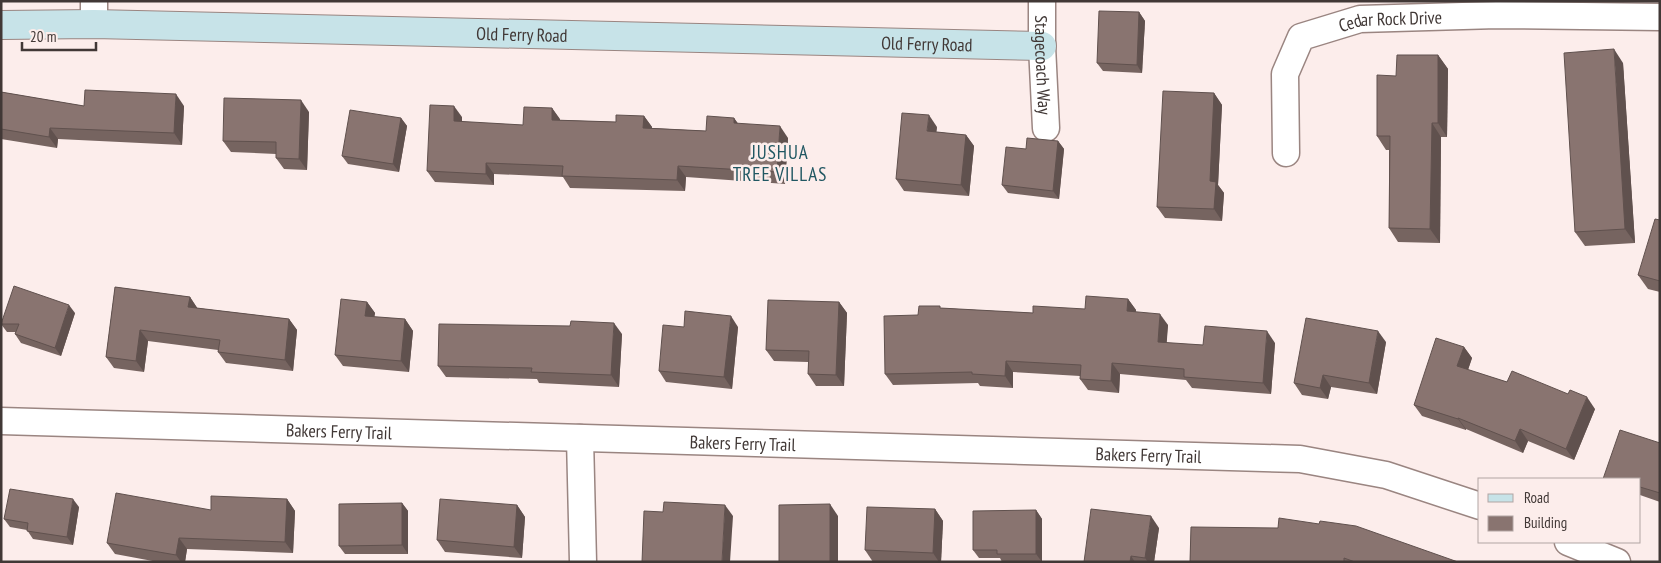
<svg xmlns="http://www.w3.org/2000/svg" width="1661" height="563" viewBox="0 0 1661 563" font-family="'PT Sans Narrow',sans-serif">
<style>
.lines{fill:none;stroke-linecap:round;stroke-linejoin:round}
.street-casing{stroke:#9a8581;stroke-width:29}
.secondary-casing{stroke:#9a8581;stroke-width:30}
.street{stroke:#fff;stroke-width:26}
.secondary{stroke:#c7e3e8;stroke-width:28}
.wall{fill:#766460}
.shaded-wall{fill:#60514e}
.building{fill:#897470;stroke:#60514e}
.labels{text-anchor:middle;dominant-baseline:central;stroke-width:5;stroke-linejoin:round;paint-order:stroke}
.street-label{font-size:18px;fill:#413836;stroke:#fcedeb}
.neighbourhood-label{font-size:19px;letter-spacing:1px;fill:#205762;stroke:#fcedeb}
</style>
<rect width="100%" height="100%" fill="#fcedeb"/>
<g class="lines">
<defs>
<g id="street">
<path id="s1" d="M 1042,1 L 1042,46 L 1046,128"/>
<polyline points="94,24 94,1"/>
<path id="s2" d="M 1286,153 L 1285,74 L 1301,37 L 1360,19 L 1497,15 L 1660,17"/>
<path id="s3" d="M 1,421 L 1300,459 L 1386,475 L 1480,506"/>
<polyline points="580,438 583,562"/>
<polyline points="1568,542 1617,562"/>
</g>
<g id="secondary">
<path id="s4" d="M 1,25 L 94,24 L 1042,46"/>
</g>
</defs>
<use href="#street" class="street-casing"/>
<use href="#secondary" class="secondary-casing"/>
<use href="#street" class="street"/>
<use href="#secondary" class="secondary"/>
</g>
<g class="wall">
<polygon points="1139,12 1145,21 1142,73 1103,71 1097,63"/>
<polygon points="1438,55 1448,69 1447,137 1441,137 1440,243 1398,242 1389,228 1389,150 1386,150 1377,136"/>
<polygon points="1623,63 1635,243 1585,246 1575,232"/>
<polygon points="1,92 84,106 184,106 182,145 58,139 57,148 1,139"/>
<polygon points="1214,93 1222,105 1218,185 1224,193 1222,221 1165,218 1157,207"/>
<polygon points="552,108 560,120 616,122 644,116 652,127 652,128 706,131 734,118 738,124 788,138 785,184 686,177 685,191 570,188 563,177 494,174 494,185 435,182 427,171 462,117 462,122 523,125"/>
<polygon points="309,112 307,170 284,169 276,158 276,154 231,152 223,141"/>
<polygon points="401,118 407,126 399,172 348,164 342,156"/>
<polygon points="937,127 936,132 966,135 974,146 969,196 904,191 896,179"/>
<polygon points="1058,141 1064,149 1059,199 1008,193 1002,185 1026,149"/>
<polygon points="1660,220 1660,292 1648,289 1638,275"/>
<polygon points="115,287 190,297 197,308 289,319 297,330 293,371 226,363 218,352 218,350 148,341 144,372 114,368 106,357"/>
<polygon points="1128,299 1136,310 1135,312 1168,325 1166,343 1203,345 1275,343 1271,394 1192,388 1186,380 1120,374 1119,393 1088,390 1080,379 1080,376 1013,372 1013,388 980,386 978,383 893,385 885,374 918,315 941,308 1033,313 1085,309"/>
<polygon points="367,302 375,313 374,317 405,319 413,331 409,372 343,366 335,355"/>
<polygon points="839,302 847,313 844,386 816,386 808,374 808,362 774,361 766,350"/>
<polygon points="75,313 61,356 21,343 15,334 16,332 7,332 1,324"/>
<polygon points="684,327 738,327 732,389 666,382 659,371"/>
<polygon points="622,334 619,387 539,383 537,379 446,377 438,366"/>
<polygon points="1386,342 1377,394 1331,387 1328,399 1302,395 1294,383"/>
<polygon points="1464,347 1472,358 1468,370 1595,409 1574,460 1528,441 1523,453 1466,429 1466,430 1422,416 1414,405"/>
<polygon points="1660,443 1660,502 1640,495 1640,479"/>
<polygon points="287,499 295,511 293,553 187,549 185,562 158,562 115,554 107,543 211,510"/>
<polygon points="402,503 408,511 408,554 345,554 339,546"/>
<polygon points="517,505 525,517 522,558 445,552 437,540"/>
<polygon points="79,507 73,545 33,539 27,530 10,527 4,519"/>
<polygon points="935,509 943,521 941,562 873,562 865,550"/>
<polygon points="1036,510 1042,519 1042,562 1002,562 1000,558 979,558 973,550"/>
<polygon points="1191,527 1458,562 1190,562"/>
<polygon points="1159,528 1154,562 1084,562"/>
</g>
<g class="shaded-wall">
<polygon points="1139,12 1145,21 1142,73 1137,65"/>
<polygon points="1614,49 1623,63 1635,243 1625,229"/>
<polygon points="1438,55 1448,69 1447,137 1438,123"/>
<polygon points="1214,93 1222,105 1218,185 1224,193 1222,221 1214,209 1210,181"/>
<polygon points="176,94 184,106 182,145 174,133"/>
<polygon points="301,100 309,112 307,170 299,159"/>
<polygon points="454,106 462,117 462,133 454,121"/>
<polygon points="552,108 560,119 560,131 552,120"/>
<polygon points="929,115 937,127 935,143 927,131"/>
<polygon points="644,116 652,127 651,139 643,128"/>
<polygon points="401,118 407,126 399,172 393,164"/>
<polygon points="734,118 742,129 734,123"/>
<polygon points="1432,123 1441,137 1440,243 1430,229"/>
<polygon points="780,126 788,138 785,184 777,172"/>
<polygon points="50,128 58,139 57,148 49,137"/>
<polygon points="966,135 974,146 969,196 961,185"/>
<polygon points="1058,141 1064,149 1059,199 1053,191"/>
<polygon points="486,163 494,174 494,185 486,174"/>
<polygon points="678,166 686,177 685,191 677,180"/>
<polygon points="190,297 198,309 188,307"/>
<polygon points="1128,299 1136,310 1135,322 1127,311"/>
<polygon points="367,302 375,313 373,327 365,316"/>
<polygon points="839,302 847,313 844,386 836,375"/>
<polygon points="69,305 75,313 61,356 55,348"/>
<polygon points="1160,314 1168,325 1166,353 1158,342"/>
<polygon points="731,316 738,327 732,389 724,377"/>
<polygon points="289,319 297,330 293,371 285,360"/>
<polygon points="405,319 413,331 409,372 401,361"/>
<polygon points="614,323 622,334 619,387 611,375"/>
<polygon points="140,330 148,341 144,372 136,361"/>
<polygon points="1267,331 1275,343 1271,394 1263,383"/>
<polygon points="1378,331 1386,342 1377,394 1369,383"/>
<polygon points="1464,347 1472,358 1465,378 1457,366"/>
<polygon points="1006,361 1013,372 1013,388 1005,376"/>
<polygon points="1112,363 1120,374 1119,393 1111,381"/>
<polygon points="1323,375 1331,387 1328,399 1320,388"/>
<polygon points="1587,397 1595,409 1574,460 1566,449"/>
<polygon points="1458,418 1466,429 1466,430 1458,419"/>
<polygon points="1520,429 1528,441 1523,453 1515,441"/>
<polygon points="73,499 79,507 73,545 67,537"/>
<polygon points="287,499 295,511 293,553 285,542"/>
<polygon points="402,503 408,511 408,554 402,545"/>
<polygon points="830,504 838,516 838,562 830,562"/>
<polygon points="517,505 525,517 522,558 514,547"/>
<polygon points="725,505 733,516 730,562 722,562"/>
<polygon points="935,509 943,521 941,562 939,562 933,553"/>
<polygon points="1036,510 1042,519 1042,562 1036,554"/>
<polygon points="1151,516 1159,528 1154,562 1148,562 1145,558"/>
<polygon points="179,538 187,549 185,562 181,562 176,555"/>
<polygon points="1131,556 1135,562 1130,562"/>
</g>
<g class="building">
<polygon points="1099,11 1139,12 1137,65 1097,63"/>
<polygon points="1614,49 1625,229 1575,232 1564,53"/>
<polygon points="1397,55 1438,55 1438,123 1432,123 1430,229 1389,228 1390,136 1377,136 1377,75 1396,76"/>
<polygon points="85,90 176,94 174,133 50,128 49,137 1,129 1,92 84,106"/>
<polygon points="1163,91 1214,93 1210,181 1216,182 1214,209 1157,207"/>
<polygon points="224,98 301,100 299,159 276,158 276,142 223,141"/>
<polygon points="430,105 454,106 454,121 523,125 524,107 552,108 552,120 616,122 616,115 644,116 643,128 706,131 707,116 734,118 734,123 780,126 777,172 678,166 677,180 562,176 563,166 486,163 486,174 427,171"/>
<polygon points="350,110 401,118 393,164 342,156"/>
<polygon points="902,113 929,115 927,131 966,135 961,185 896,179"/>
<polygon points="1027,138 1058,141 1053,191 1002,185 1006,147 1026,149"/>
<polygon points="1655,219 1660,220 1660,281 1638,275"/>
<polygon points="14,286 69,305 55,348 15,334 19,324 1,324"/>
<polygon points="115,287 190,297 188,307 289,319 285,360 218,352 220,340 140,330 136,361 106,357"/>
<polygon points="1086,296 1128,299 1127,311 1160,314 1158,342 1203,345 1205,326 1267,331 1263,383 1184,377 1184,369 1112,363 1111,381 1080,379 1081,365 1006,361 1005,376 972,374 972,372 885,374 884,316 918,315 919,306 940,306 940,308 1033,313 1033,306 1085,309"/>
<polygon points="341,299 367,302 365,316 405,319 401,361 335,355"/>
<polygon points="768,300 839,302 836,375 808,374 809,351 766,350"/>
<polygon points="685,311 731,316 724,377 659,371 663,325 684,327"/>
<polygon points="1306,318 1378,331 1369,383 1323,375 1320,388 1294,383"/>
<polygon points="571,321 614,323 611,375 531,372 532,368 438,366 439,324 570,326"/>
<polygon points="1436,338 1464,347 1457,366 1507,382 1512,371 1568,394 1570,390 1587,397 1566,449 1520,429 1515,441 1458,418 1458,419 1414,405"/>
<polygon points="1620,430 1660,443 1660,493 1640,487 1640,479 1603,479"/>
<polygon points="10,489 73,499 67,537 27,531 28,523 4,519"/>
<polygon points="116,493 211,510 211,496 287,499 285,542 179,538 176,555 107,543"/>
<polygon points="440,499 517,505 514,547 437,540"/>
<polygon points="664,502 725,505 722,562 642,562 644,511 663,512"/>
<polygon points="402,503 402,545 339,546 339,504"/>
<polygon points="830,504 830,562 779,562 779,505"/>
<polygon points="867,507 935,509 933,553 865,550"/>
<polygon points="1091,509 1151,516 1145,558 1131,556 1130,562 1084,562"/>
<polygon points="1036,510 1036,554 997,554 997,550 973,550 973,511"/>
<polygon points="1279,518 1319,524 1320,521 1356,526 1458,562 1355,562 1344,558 1344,562 1190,562 1191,527 1278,528"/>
</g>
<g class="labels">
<g class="street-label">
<text stroke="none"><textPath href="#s2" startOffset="211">Cedar Rock Drive</textPath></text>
<text stroke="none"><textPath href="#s4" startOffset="521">Old Ferry Road</textPath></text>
<text stroke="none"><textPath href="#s4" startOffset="926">Old Ferry Road</textPath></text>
<text stroke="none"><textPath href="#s1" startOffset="64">Stagecoach Way</textPath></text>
<text stroke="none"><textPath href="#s3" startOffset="338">Bakers Ferry Trail</textPath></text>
<text stroke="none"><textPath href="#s3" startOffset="742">Bakers Ferry Trail</textPath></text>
<text stroke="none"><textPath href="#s3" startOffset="1148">Bakers Ferry Trail</textPath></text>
</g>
<g class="neighbourhood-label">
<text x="780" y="152">JUSHUA<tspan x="780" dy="22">TREE VILLAS</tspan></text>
</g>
</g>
<rect width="1661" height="563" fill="none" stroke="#413836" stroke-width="5"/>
<rect x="1478" y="478" width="162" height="65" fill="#fcedeb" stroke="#b1a5a3"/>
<rect x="1488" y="494" width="25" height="8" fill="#c7e3e8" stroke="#b1a5a3"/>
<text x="1524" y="503" font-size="15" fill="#413836">Road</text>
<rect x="1488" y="516" width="25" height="15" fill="#897470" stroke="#b1a5a3"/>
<text x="1524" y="528" font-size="15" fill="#413836">Building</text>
<path d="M22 42v8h74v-8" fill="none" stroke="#413836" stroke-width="2.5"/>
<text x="30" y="42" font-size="15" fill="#413836" stroke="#fcedeb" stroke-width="4" paint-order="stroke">20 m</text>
</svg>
